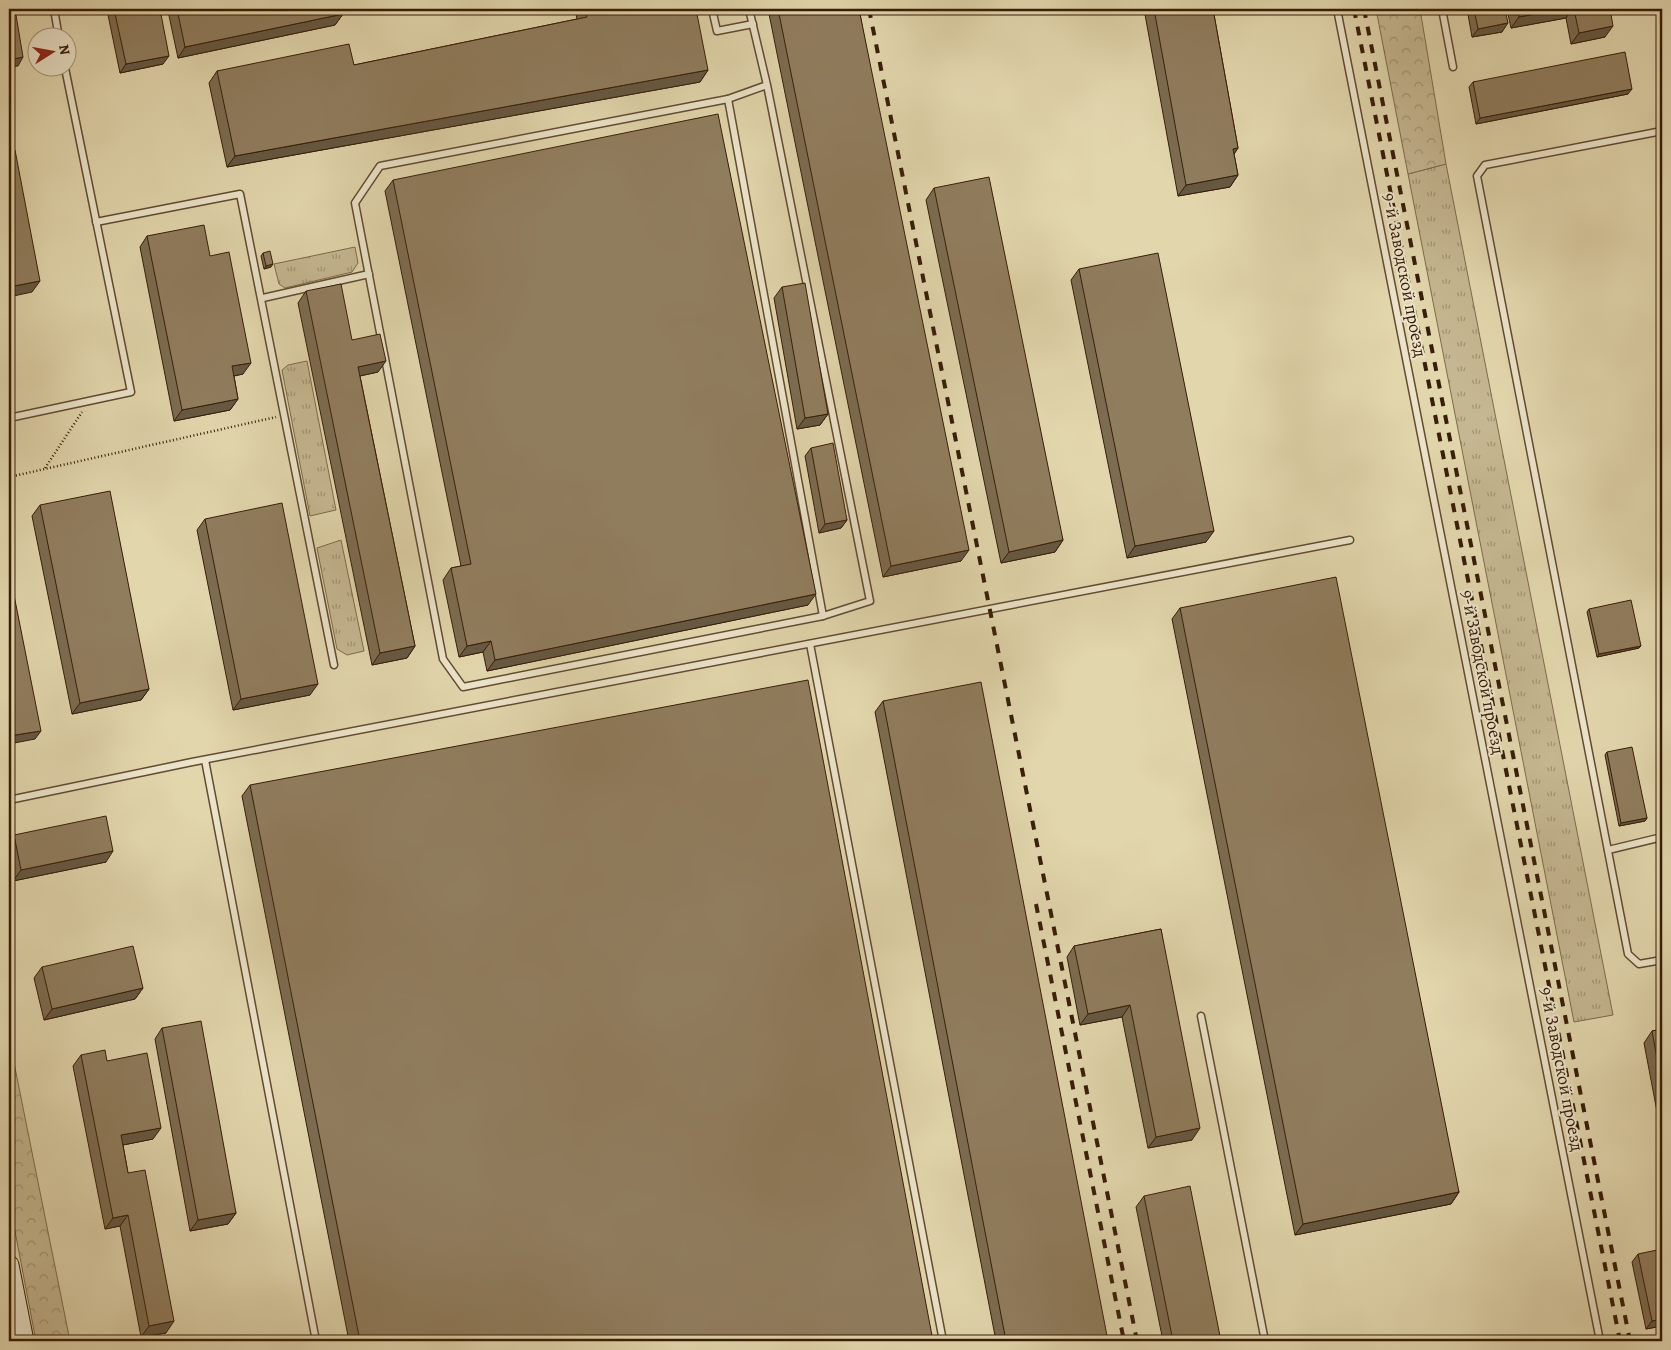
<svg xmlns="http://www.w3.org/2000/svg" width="1671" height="1350" viewBox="0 0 1671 1350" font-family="Alegreya,serif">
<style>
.grass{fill:url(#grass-tufts);stroke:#7e6a4c}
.forest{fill:url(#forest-crowns);stroke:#7e6a4c}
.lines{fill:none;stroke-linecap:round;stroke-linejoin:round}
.lane-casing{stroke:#624b31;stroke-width:9}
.secondary-casing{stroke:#381d08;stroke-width:21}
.path{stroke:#381d08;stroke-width:2.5;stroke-dasharray:1 2.5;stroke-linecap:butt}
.lane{stroke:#ece4ca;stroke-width:6}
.secondary{stroke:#ece4ca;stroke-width:19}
.rail{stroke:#381d08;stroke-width:4;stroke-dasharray:9 9;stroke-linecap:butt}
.wall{fill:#7c6c51;stroke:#381d08}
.shaded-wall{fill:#655842;stroke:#381d08}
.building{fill:#907d5e;stroke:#381d08}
.labels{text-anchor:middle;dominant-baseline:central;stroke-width:4;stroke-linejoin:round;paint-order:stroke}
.street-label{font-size:18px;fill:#381d08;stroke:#ece4ca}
</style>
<defs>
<pattern id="grass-tufts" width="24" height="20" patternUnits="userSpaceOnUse" patternTransform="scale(1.25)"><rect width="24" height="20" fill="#c5b791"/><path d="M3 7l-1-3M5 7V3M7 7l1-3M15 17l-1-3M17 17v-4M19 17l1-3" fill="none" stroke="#a19474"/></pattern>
<pattern id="forest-crowns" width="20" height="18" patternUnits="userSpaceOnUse" patternTransform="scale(1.25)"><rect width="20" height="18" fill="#c5b791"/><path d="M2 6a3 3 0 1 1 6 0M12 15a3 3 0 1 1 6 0" fill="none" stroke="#a19474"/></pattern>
</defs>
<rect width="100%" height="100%" fill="#e2d6ad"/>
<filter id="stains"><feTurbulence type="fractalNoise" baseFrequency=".004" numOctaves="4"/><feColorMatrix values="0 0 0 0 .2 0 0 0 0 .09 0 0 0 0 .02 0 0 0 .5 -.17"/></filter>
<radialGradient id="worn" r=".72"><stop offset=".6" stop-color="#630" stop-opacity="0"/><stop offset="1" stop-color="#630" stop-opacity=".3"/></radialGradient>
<g class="grass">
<polygon points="1446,164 1613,1015 1574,1022 1408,174"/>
<polygon points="355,247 358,263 352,272 285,288 279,284 274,264"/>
<polygon points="307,361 336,510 310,516 282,370 288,365"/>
<polygon points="341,540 364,651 347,655 337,649 317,548"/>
</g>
<g class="forest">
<polygon points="1376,9 1420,9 1446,164 1408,174"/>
<polygon points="9,1038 70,1341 36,1341 9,1200"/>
</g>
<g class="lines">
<defs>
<g id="lane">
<polyline points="54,9 59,38"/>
<polyline points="712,9 717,31 753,24"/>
<polyline points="749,9 767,85 728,99 380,166 355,203 443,659 463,687 823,616 870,601 767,85"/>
<polyline points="1337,9 1600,1341"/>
<polyline points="1442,9 1453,67"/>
<polyline points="728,99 823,616"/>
<polyline points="1662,131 1485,165 1477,176 1628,954 1639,964 1662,960"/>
<polyline points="96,222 240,194 334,665"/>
<polyline points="263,298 369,274"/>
<polyline points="9,418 131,392 65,68"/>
<polyline points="810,644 943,1341"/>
<polyline points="205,760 316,1341"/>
<polyline points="9,800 192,762 1350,540"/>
<polyline points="1608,850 1662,837"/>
<polyline points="1201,1016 1265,1341"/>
</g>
<polyline id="secondary" points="9,1265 24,1341"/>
</defs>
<use href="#lane" class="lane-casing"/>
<use href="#secondary" class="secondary-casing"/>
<g class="path">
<polyline points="45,468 82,412"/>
<polyline points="9,477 276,417"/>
</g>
<use href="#lane" class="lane"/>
<use href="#secondary" class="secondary"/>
<g class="rail">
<polyline points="869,9 1137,1341"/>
<polyline points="1354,9 1620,1341"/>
<polyline points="1364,9 1630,1341"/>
<polyline points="1036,904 1124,1341"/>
</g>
</g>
<g class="wall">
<polygon points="107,9 160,9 163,64 120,73 107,10"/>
<polygon points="169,9 342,9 343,14 335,25 178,58 168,11"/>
<polygon points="579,9 585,9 708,70 700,82 227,167 209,83 217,71 354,65 577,19 576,14"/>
<polygon points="768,9 859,9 961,561 883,577"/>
<polygon points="1144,9 1213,9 1238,148 1234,154 1238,175 1230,187 1178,196"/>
<polygon points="1467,9 1505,9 1502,32 1472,37"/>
<polygon points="1507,9 1610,9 1605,37 1571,44 1566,18 1511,28"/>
<polygon points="1473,82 1628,94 1476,124 1469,87"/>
<polygon points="393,180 808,605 487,671 483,652 459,657 443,580 451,568 461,566 385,191"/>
<polygon points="934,188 1063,540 1055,552 1001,563 926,200"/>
<polygon points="147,236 210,256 243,374 234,376 238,399 230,410 174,421 140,247"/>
<polygon points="263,253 271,267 264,269 261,256"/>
<polygon points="1079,269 1206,542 1127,558 1071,280"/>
<polygon points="782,287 828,414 820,425 797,429 774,298"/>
<polygon points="306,291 352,340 378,372 360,376 415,646 407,658 372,665 298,303"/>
<polygon points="811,448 847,520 841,528 819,533 805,456"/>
<polygon points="40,505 149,689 141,700 72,714 32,516"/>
<polygon points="205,519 310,695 233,710 197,530"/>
<polygon points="1180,608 1459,1192 1451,1204 1295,1235 1172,619"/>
<polygon points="1589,609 1639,648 1597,657 1587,612"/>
<polygon points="883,701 1108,1341 996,1341 875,712"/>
<polygon points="1607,752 1647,818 1645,821 1619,826 1605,755"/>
<polygon points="250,785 933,1341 349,1341 242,796"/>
<polygon points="14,835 106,862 13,881 9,859 9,842"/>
<polygon points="1161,929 1192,1140 1148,1148 1122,1017 1080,1025 1067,957 1074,946"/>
<polygon points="42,967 143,988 135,999 44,1020 34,978"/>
<polygon points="162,1028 236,1213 228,1224 190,1231 155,1039"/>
<polygon points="1662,1029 1662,1138 1644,1043 1652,1031"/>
<polygon points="81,1055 107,1061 153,1139 123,1145 128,1173 166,1333 141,1337 120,1226 105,1229 73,1066"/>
<polygon points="1144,1196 1221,1341 1163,1341 1136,1207"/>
<polygon points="1638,1254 1662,1326 1646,1329 1632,1262"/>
</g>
<g class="shaded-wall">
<polygon points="1562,9 1572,9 1566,18 1511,28 1519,17"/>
<polygon points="343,14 335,25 178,58 185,47"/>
<polygon points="1508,23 1502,32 1472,37 1478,29"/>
<polygon points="1613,26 1605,37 1571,44 1579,33"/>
<polygon points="169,56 163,64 120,73 126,64"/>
<polygon points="23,57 18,66 9,67 9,60"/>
<polygon points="708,70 700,82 227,167 235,156"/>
<polygon points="1632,89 1628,94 1476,124 1480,118"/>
<polygon points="1238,148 1230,160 1233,149"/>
<polygon points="1238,175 1230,187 1178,196 1186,185"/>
<polygon points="273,264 271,267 264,269 266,266"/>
<polygon points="40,281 32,292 9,297 9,287"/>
<polygon points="386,361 378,372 350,378 358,367"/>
<polygon points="251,363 243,374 224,378 232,366"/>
<polygon points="238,399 230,410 174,421 182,410"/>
<polygon points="828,414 820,425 797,429 805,418"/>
<polygon points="847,520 841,528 819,533 825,524"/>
<polygon points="1214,531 1206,542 1127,558 1135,546"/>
<polygon points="1063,540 1055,552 1001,563 1009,552"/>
<polygon points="969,550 961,561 883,577 891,566"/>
<polygon points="816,594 808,605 487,671 495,660"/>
<polygon points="491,641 483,652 459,657 467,646"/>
<polygon points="415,646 407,658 372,665 380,653"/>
<polygon points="1641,646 1639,648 1597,657 1599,654"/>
<polygon points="318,684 310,695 233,710 241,699"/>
<polygon points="149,689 141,700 72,714 80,703"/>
<polygon points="41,731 35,739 9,744 9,736"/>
<polygon points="1647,818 1645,821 1619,826 1621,823"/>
<polygon points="113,851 106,862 13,881 21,870"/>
<polygon points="143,988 135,999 44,1020 52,1009"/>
<polygon points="1130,1005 1122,1017 1080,1025 1088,1014"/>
<polygon points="161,1128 153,1139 113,1147 121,1135"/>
<polygon points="1200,1128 1192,1140 1148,1148 1156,1137"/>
<polygon points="1459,1192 1451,1204 1295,1235 1303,1224"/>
<polygon points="236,1213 228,1224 190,1231 198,1220"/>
<polygon points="128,1215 120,1226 105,1229 113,1218"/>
<polygon points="1662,1319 1662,1326 1646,1329 1652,1321"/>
<polygon points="174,1321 166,1333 141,1337 149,1326"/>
</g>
<g class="building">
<polygon points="114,9 160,9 169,56 126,64"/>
<polygon points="177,9 342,9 343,14 185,47"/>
<polygon points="585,9 696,9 708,70 235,156 217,71 349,44 354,65 587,17"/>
<polygon points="778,9 859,9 969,550 891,566"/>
<polygon points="1154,9 1213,9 1238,148 1233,149 1238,175 1186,185"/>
<polygon points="1474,9 1505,9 1508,23 1478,29"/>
<polygon points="1517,9 1562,9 1519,17"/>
<polygon points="1574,9 1610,9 1613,26 1579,33"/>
<polygon points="16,15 23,57 9,60 9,17"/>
<polygon points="1625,52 1632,89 1480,118 1473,82"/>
<polygon points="718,114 816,594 495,660 491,641 467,646 451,568 471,564 393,180"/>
<polygon points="15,150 40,281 9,287 9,151"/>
<polygon points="989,177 1063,540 1009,552 934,188"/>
<polygon points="204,225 210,256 229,252 251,363 232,366 238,399 182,410 147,236"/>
<polygon points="270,251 273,264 266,266 263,253"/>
<polygon points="1158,253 1214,531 1135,546 1079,269"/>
<polygon points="805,283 828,414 805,418 782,287"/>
<polygon points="341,284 352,340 380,334 386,361 358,367 415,646 380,653 306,291"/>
<polygon points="833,443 847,520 825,524 811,448"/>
<polygon points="110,491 149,689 80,703 40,505"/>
<polygon points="282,503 318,684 241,699 205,519"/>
<polygon points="9,570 41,731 9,736"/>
<polygon points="1336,577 1459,1192 1303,1224 1180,608"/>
<polygon points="1631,600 1641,646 1599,654 1589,609"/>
<polygon points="808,680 933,1341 360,1341 250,785"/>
<polygon points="981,682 1108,1341 1006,1341 883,701"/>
<polygon points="1632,747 1647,818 1621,823 1607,752"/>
<polygon points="106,816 113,851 21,870 14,835"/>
<polygon points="1161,929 1200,1128 1156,1137 1130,1005 1088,1014 1074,946"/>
<polygon points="133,946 143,988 52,1009 42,967"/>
<polygon points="201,1021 236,1213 198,1220 162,1028"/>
<polygon points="1662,1029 1662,1086 1652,1031"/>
<polygon points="105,1050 107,1061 147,1053 161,1128 121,1135 128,1173 145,1170 174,1321 149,1326 128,1215 113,1218 81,1055"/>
<polygon points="1190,1186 1221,1341 1173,1341 1144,1196"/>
<polygon points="1662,1249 1662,1319 1652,1321 1638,1254"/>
</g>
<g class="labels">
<g class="street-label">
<text transform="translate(1405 275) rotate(79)">9-й Заводской проезд</text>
<text transform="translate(1483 672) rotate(79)">9-й Заводской проезд</text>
<text transform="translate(1562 1069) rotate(79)">9-й Заводской проезд</text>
</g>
</g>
<rect width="1671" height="1350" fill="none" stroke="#e2d6ad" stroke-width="30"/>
<rect x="10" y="10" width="1651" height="1330" fill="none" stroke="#381d08" stroke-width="2.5"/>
<rect x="15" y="15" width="1641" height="1320" fill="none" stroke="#381d08"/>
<g transform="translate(52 52) rotate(79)"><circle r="24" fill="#ece4ca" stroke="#a4947c"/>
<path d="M0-4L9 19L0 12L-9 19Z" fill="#8f2418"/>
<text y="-8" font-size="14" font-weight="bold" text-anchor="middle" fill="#381d08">N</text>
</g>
<rect width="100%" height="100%" filter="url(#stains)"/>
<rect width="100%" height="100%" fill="url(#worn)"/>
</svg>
